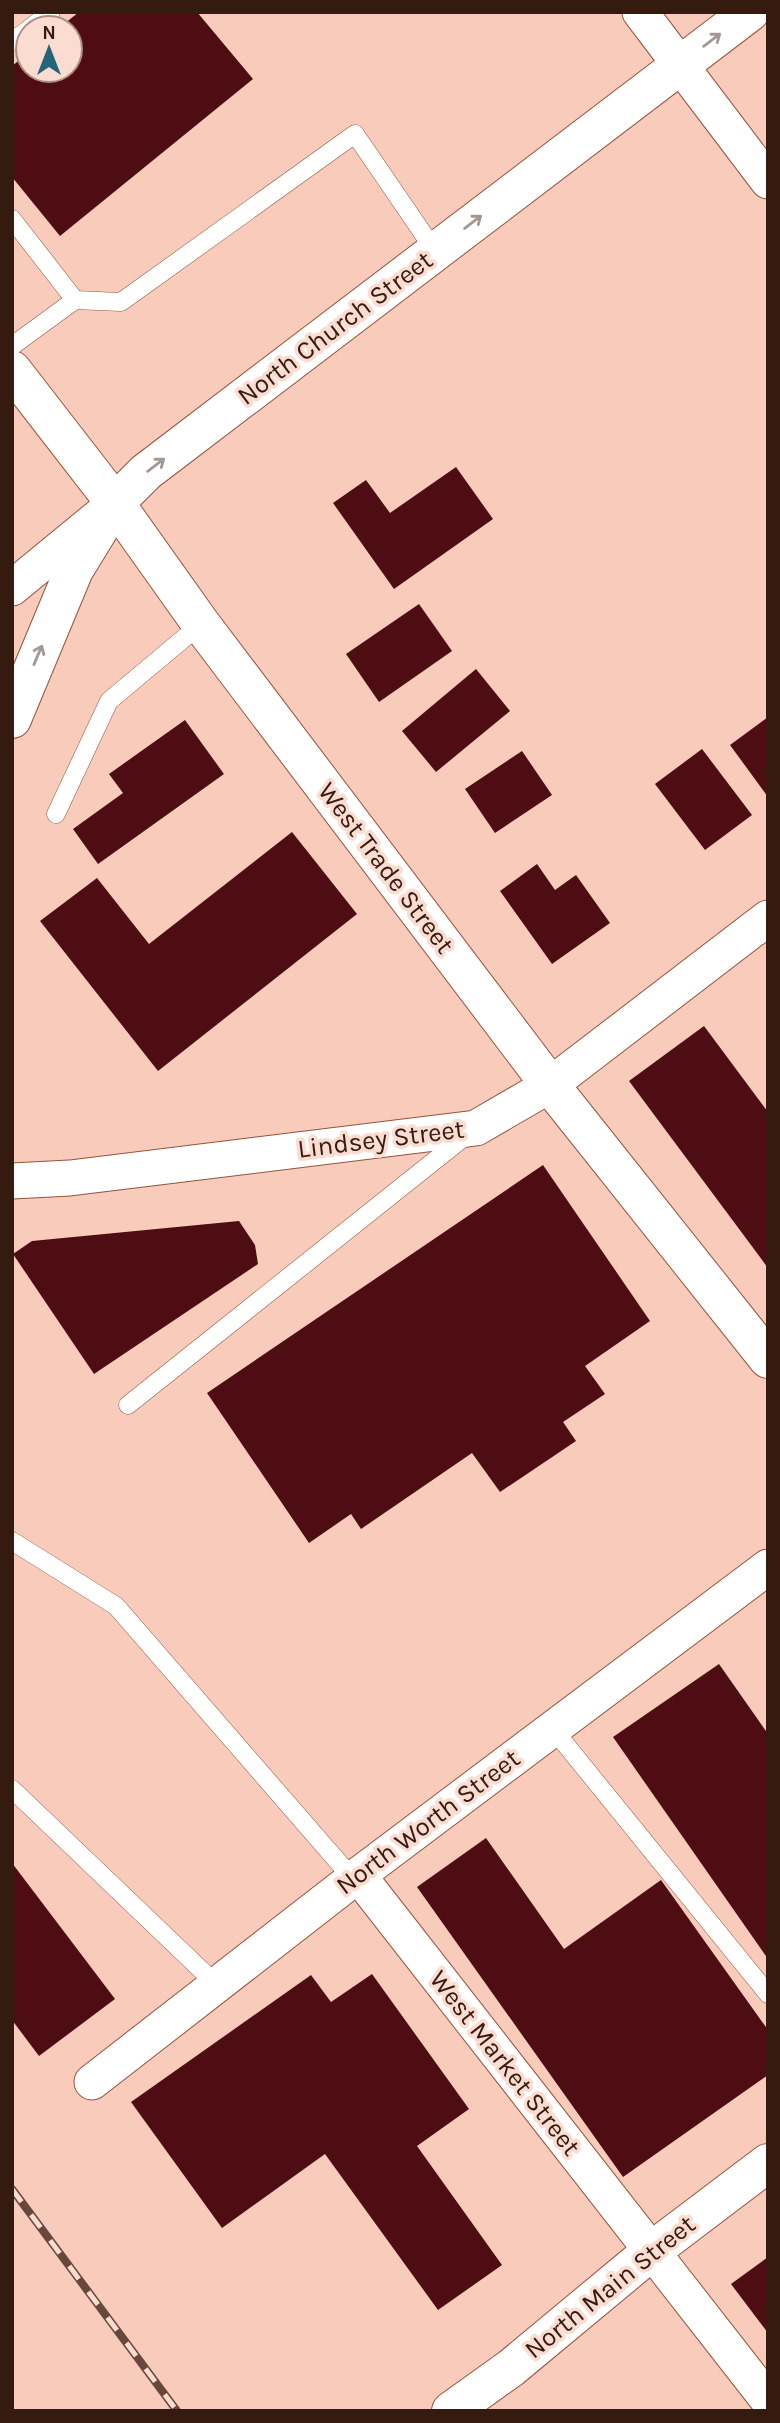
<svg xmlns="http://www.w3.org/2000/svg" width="780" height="2423" viewBox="0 0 780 2423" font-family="Karla,sans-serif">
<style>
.building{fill:#4d0d12}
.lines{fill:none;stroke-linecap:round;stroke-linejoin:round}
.lane-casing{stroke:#94543b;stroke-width:19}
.street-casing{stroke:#94543b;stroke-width:37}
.secondary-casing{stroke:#94543b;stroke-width:40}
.primary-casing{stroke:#94543b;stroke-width:40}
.lane{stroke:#fff;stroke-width:18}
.street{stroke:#fff;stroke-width:35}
.secondary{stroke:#fff;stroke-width:38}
.primary{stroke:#fff;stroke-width:38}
.rail-casing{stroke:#68483c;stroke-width:8}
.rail{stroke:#fbdcd1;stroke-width:5;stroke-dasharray:16;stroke-linecap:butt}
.oneway{stroke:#a49893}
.labels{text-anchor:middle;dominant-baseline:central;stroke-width:7;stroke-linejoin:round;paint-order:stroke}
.street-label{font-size:26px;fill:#351a10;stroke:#fbdcd1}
</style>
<rect width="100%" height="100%" fill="#f9cbba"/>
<g class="building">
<polygon points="79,12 197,12 253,79 60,236 12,177 12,66 28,53 28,70 70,70 70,28 59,28"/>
<polygon points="456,467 493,519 394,589 333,503 366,480 390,513"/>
<polygon points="419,604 452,651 379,702 346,654"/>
<polygon points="476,669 510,711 436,772 402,731"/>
<polygon points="768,717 768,797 730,745"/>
<polygon points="185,720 224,774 98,864 73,829 123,793 109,774"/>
<polygon points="702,749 752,815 705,850 655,784"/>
<polygon points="522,751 552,795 495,833 465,789"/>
<polygon points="292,832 357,914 158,1071 40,921 97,878 149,944"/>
<polygon points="537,864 555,890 576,875 610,923 552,964 500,891"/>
<polygon points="704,1026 768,1112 768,1268 629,1081"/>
<polygon points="543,1165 650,1321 585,1366 605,1394 563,1422 576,1441 500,1492 472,1453 361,1529 351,1514 309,1543 207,1393"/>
<polygon points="239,1221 255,1245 258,1264 94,1374 13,1254 32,1241"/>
<polygon points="719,1664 768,1734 768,1959 613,1737"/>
<polygon points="486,1838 564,1949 661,1880 768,2030 768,2075 623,2177 417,1887"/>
<polygon points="12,1863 115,1999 39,2056 12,2020"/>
<polygon points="372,1974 469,2109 417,2146 502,2265 438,2310 325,2154 222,2228 131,2102 311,1975 331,2002"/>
<polygon points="768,2257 768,2333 731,2284"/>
</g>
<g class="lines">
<defs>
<g id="lane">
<polyline points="30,28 51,12"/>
<polyline points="12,41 28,30"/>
<polyline points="12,219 75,300"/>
<polyline points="12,346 75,300 121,302 355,134 435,251"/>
<polyline points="56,814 109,701 201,624"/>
<polyline points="128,1405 468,1134"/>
<polyline points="12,1541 116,1606 353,1879"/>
<polyline points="553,1729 768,1994"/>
<polyline points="12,1789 217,1985"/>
</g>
<g id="street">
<polyline points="640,12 768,181"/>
<polyline points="12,588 107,510"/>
<polyline points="12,1181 70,1178 476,1128 550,1085 768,918"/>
<polyline points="358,1875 768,2400"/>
<polyline points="92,2082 353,1879 768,1567"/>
</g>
<g id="secondary">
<polyline points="12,370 115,503 201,624 550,1085 768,1359"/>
<polyline points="451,2411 511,2368 653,2250 768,2163"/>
</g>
<polyline id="primary" points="12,719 74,570 115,503 146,472 750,12"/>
</defs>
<use href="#lane" class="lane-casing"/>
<use href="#street" class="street-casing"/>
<use href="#secondary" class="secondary-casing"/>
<use href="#primary" class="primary-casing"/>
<use href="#lane" class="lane"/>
<use href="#street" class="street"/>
<use href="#secondary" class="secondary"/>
<use href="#primary" class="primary"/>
<defs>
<polyline id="rail" points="12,2189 177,2411"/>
</defs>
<use href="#rail" class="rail-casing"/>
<use href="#rail" class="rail"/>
</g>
<defs><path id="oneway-shaft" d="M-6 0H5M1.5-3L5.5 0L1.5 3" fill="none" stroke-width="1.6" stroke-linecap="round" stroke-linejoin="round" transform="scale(1.75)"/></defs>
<g class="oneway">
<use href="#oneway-shaft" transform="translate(712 40) rotate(-37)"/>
<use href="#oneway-shaft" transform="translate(473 222) rotate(-37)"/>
<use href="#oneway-shaft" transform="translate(156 465) rotate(-37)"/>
<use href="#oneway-shaft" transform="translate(38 655) rotate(-67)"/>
</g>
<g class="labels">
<g class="street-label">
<text transform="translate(335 328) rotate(-37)">North Church Street</text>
<text transform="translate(386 868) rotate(53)">West Trade Street</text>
<text transform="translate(381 1139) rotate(-7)">Lindsey Street</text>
<text transform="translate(428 1822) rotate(-37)">North Worth Street</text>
<text transform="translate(505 2063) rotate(52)">West Market Street</text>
<text transform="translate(610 2287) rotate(-39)">North Main Street</text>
</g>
</g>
<rect width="780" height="2423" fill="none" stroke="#351a10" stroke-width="28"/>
<g transform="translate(49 49)"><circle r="33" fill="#fbdcd1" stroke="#ac8e84" stroke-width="2"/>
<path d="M0-5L12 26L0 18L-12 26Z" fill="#246579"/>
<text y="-10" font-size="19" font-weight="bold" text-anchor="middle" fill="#351a10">N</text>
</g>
</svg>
